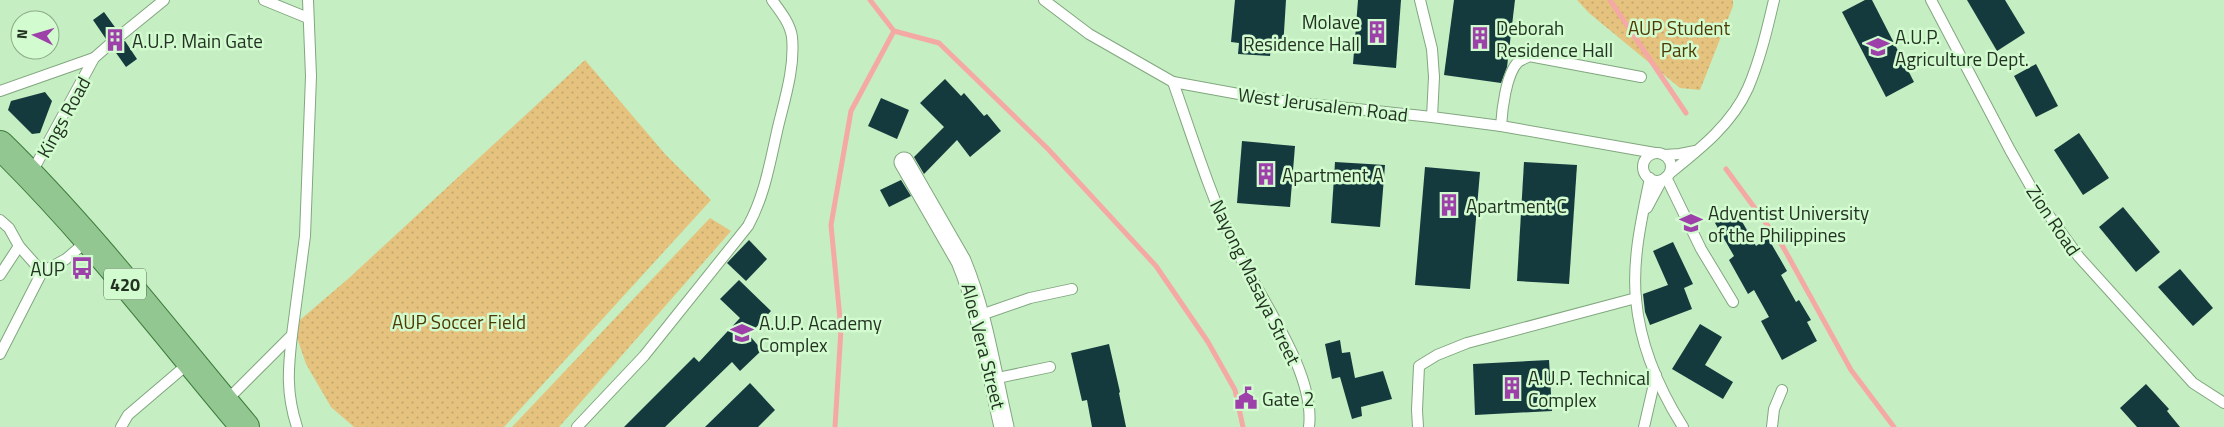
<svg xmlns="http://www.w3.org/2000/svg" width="2224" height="427" viewBox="0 0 2224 427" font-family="'Titillium Web',sans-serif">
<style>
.park{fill:url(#park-dots)}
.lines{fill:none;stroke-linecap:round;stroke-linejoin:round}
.stream{stroke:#f5a9a4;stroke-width:5}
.building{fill:#143a3e}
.lane-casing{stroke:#81a77e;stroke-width:12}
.street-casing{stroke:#81a77e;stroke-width:21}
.primary-casing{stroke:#3c7b3b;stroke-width:30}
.lane{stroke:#fff;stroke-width:10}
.street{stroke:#fff;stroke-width:19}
.primary{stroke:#92c792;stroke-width:28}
.labels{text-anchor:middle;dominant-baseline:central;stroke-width:5;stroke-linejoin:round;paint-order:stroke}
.shield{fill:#d2fbcf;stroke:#586e56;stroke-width:1}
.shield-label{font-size:18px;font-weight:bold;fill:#233222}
.poi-label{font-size:19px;fill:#233222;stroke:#d2fbcf;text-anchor:start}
.park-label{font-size:19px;fill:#503903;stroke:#d2fbcf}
.street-label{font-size:19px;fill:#233222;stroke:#d2fbcf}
</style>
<defs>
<pattern id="park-dots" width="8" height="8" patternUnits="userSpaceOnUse" patternTransform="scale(1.25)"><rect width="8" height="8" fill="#e5c27e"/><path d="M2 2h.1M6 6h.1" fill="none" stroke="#c4a76d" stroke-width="1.8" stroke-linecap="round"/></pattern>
</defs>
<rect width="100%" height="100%" fill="#c5eec2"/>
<g class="park">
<polygon points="1577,0 1733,0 1733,6 1700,90 1680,88 1589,13"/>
<polygon points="585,60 665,154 711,200 504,427 354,427 331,407 306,364 293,326 349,278"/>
<polygon points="710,218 731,231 559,427 512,427"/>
</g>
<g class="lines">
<g class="stream">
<polyline points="870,0 894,31 939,43 1048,149 1156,266 1208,342 1235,390 1243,427"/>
<polyline points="1610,0 1686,113"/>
<polyline points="1726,169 1782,245 1851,370 1894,427"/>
<polyline points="835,427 841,329 831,225 851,111 894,31"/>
</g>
</g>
<g class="building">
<polygon points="1235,0 1286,0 1283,48 1271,47 1270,56 1238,54 1239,43 1231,42"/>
<polygon points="1358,0 1401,0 1396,68 1353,64"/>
<polygon points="1454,0 1515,0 1507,67 1501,83 1444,75"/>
<polygon points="1865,0 1872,0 1914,82 1886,97 1842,12"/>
<polygon points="1967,0 2005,0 2025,33 1997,51"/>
<polygon points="104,12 117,30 114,33 115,39 119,42 125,41 137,59 126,67 114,50 117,46 115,40 112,37 106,39 93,20"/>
<polygon points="2036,64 2058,106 2036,117 2014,76"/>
<polygon points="945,79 961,96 964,93 984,116 987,114 1001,131 970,157 957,140 924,174 914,157 944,127 920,103"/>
<polygon points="45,92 52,101 40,133 32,134 8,110 11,101"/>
<polygon points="881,98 909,110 897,139 868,126"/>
<polygon points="2079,133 2109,178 2083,195 2054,150"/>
<polygon points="1242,141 1295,146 1290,207 1237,203"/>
<polygon points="1335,162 1385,165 1380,227 1331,223"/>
<polygon points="1524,162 1577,165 1569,284 1517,281"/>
<polygon points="1425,167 1480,172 1470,289 1415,285"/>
<polygon points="901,180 911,196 889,207 880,190"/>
<polygon points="2123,207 2160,252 2136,272 2099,227"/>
<polygon points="1736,211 1756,246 1768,238 1787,271 1781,275 1796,302 1799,300 1811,320 1807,322 1817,341 1782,360 1761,321 1769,317 1754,290 1748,294 1729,260 1734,256 1715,223"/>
<polygon points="749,240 767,259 746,281 727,263"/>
<polygon points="1673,242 1693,284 1684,288 1692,309 1650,325 1645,312 1643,294 1668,285 1653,251"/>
<polygon points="2180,269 2213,308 2193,326 2158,287"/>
<polygon points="739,280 771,311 749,335 762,350 740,371 732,362 665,427 624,427 694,357 699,362 740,318 720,299"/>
<polygon points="1700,324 1722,337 1705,365 1733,382 1723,399 1672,369"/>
<polygon points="1340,340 1342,353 1350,352 1355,378 1383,371 1392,399 1361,407 1362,416 1352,419 1340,377 1332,379 1325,344"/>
<polygon points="1109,344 1120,392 1119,393 1126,427 1092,427 1087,400 1082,401 1071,353"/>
<polygon points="1549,360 1552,411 1475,415 1473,364"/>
<polygon points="750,383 775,410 758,427 705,427"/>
<polygon points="2146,384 2169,409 2167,411 2180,427 2137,427 2120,408"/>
</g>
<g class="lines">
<defs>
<g id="lane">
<polyline points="264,0 308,18"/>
<polyline points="1044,0 1089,34 1173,82 1272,100 1432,117 1501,126 1655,153"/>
<polyline points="1420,0 1432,49 1434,77 1432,117"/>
<polyline points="1931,0 2010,150 2040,203 2079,257 2193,383 2224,403"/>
<polyline points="121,35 164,0"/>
<path d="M 1173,82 C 1192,136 1209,191 1233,243 C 1257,295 1316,371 1309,427"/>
<polyline points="0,91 94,58"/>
<path d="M 1501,126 C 1502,110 1506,74 1518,62 C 1521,60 1526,58 1529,56 L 1641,77"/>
<circle cx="1657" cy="167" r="14"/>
<polyline points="1664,155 1680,154 1695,151"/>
<path d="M 1670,173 C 1700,149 1732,124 1748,88 C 1760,60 1767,30 1774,0"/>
<polyline points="31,174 94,58 110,44"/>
<polyline points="1666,177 1701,249 1733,302"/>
<path d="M 1650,178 C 1642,217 1632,259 1636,299 C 1640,345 1659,389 1683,427"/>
<polyline points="1647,208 1662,180"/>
<polyline points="0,220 9,228 19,246 42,272"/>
<polyline points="0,275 19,246"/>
<polyline points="981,315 1030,298 1072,289"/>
<path d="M 292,335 C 288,369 286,393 297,427"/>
<polyline points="0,354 42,272 66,259 88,240"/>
<polyline points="993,379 1050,367"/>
<polyline points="225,402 292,335 305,236 311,76 308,0"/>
<polyline points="121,427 128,415 189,363"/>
<path d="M 577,427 L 644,356 L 748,226 C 765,195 770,162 778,127 C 785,98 795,67 792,37 C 790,23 780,11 772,0"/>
<polyline points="1418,427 1417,410 1419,366 1437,355 1467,343 1636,298"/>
<polyline points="1644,427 1656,375"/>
<polyline points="1772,427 1774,409 1782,390"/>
</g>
<path id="street" d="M 904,162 L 961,261 C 983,314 991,371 1004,427"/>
<path id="primary" d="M 0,145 C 89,232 165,332 245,427"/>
</defs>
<use href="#lane" class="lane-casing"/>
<use href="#street" class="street-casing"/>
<use href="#primary" class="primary-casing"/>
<use href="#lane" class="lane"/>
<use href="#street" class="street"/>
<use href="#primary" class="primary"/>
</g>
<defs>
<symbol id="building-bare" viewBox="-9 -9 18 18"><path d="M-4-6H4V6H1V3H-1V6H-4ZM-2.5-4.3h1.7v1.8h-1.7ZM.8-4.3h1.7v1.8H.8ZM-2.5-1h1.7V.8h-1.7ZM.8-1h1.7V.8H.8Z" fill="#9e40a9" stroke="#d2fbcf" stroke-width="2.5" paint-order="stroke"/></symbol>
<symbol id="school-bare" viewBox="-9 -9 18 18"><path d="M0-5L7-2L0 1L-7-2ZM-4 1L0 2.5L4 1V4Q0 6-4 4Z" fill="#9e40a9" stroke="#d2fbcf" stroke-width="2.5" paint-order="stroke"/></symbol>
<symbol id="university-bare" viewBox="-9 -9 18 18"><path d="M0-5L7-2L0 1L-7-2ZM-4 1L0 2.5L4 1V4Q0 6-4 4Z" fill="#9e40a9" stroke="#d2fbcf" stroke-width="2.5" paint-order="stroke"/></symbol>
<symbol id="bus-bare" viewBox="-9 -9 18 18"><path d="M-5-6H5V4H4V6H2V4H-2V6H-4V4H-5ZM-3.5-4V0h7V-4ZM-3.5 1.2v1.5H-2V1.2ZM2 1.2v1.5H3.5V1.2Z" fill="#9e40a9" stroke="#d2fbcf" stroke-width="2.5" paint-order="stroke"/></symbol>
<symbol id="civic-bare" viewBox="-9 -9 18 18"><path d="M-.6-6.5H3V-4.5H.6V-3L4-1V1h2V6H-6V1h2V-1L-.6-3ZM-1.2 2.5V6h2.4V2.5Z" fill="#9e40a9" stroke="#d2fbcf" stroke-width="2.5" paint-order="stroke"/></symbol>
</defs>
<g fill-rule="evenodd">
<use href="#building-bare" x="1361" y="16" width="32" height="32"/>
<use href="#building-bare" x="1464" y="22" width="32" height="32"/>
<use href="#building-bare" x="99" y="24" width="32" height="32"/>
<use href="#school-bare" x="1862" y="31" width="32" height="32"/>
<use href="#building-bare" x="1250" y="158" width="32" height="32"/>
<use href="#building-bare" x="1433" y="189" width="32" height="32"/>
<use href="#university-bare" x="1675" y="207" width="32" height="32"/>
<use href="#bus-bare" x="66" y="252" width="32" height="32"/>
<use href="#school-bare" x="726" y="317" width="32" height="32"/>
<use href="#building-bare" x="1496" y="372" width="32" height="32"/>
<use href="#civic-bare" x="1230" y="382" width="32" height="32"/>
</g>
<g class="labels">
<rect class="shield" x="104" y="268.5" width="42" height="31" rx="4"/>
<g class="shield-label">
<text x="125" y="284">420</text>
</g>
<g class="poi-label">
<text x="1360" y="21" text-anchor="end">Molave<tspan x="1360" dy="22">Residence Hall</tspan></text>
<text x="1496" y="27">Deborah<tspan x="1496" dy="22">Residence Hall</tspan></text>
<text x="1895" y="36">A.U.P.<tspan x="1895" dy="22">Agriculture Dept.</tspan></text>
<text x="132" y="40">A.U.P. Main Gate</text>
<text x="1282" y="174">Apartment A</text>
<text x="1466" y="205">Apartment C</text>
<text x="1708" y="212">Adventist University<tspan x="1708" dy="22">of the Philippines</tspan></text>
<text x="65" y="268" text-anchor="end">AUP</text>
<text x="759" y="322">A.U.P. Academy<tspan x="759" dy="22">Complex</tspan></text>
<text x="1528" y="377">A.U.P. Technical<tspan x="1528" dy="22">Complex</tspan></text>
<text x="1262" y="398">Gate 2</text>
</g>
<g class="park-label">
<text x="1679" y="27">AUP Student<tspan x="1679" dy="22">Park</tspan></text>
<text x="459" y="321">AUP Soccer Field</text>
</g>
<g class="street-label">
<text transform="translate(1323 104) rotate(7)">West Jerusalem Road</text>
<text transform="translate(63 117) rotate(-61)">Kings Road</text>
<text transform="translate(2054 220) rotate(56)">Zion Road</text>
<text transform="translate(1256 282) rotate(64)">Nayong Masaya Street</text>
<text transform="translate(984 346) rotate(76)">Aloe Vera Street</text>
</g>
</g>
<g transform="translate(35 35) rotate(275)"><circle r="24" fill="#d2fbcf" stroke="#8cab8a"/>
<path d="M0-4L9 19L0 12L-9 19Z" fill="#9e40a9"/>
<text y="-8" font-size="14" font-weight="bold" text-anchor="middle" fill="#233222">N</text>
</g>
</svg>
